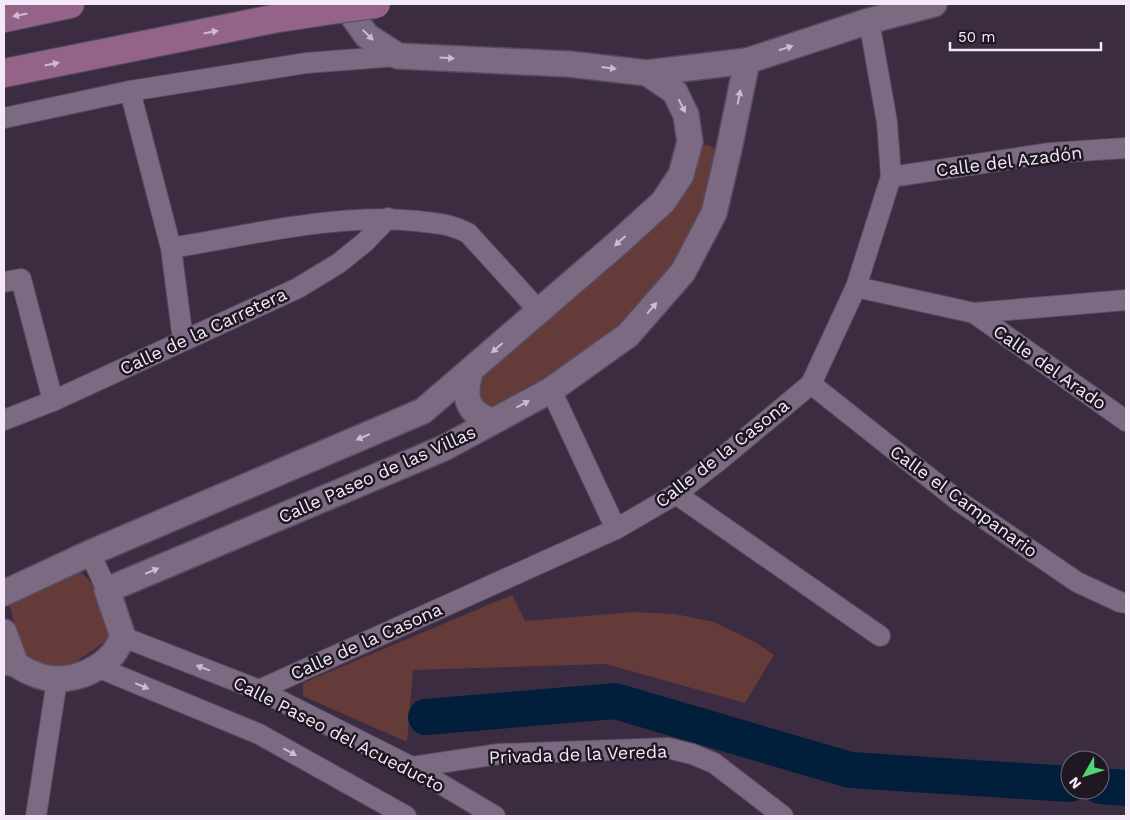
<svg xmlns="http://www.w3.org/2000/svg" width="1130" height="820" viewBox="0 0 1130 820" font-family="'Work Sans',sans-serif">
<style>
.green{fill:#653b39}
.lines{fill:none;stroke-linecap:round;stroke-linejoin:round}
.river{stroke:#011f3a;stroke-width:36}
.minor-casing{stroke:#584b5e;stroke-width:22}
.tertiary-casing{stroke:#584b5e;stroke-width:28}
.secondary-casing{stroke:#584b5e;stroke-width:30}
.minor{stroke:#7c6a83;stroke-width:20}
.tertiary{stroke:#7c6a83;stroke-width:25}
.secondary{stroke:#936388;stroke-width:28}
.secondary-bridge-casing{stroke:#584b5e;stroke-width:30;stroke-linecap:butt}
.secondary-bridge{stroke:#936388;stroke-width:28}
.oneway{fill:#d1bad1}
.oneway2{fill:#c9bdcf}
.labels{text-anchor:middle;dominant-baseline:central;stroke-width:5;stroke-linejoin:round;paint-order:stroke}
.street-label{font-size:18px;fill:#f3e9f8;stroke:#1f1822}
</style>
<rect width="100%" height="100%" fill="#3b2c42"/>
<g class="green">
<polygon points="708,145 720,152 708,212 680,269 615,338 500,411 477,400 477,373 662,212 695,146"/>
<path d="M 71,565 C 99,584 109,607 109,639 L 68,667 L 24,660 L 7,595 Z"/>
<polygon points="512,595 525,621 633,612 675,614 714,622 755,642 774,655 745,703 606,664 413,670 407,742 303,696 303,683"/>
</g>
<g class="lines">
<g class="river">
<polyline points="426,717 615,701 850,770 1070,784"/>
<polyline points="1100,786 1126,788"/>
</g>
<defs>
<g id="minor">
<polyline points="130,91 171,248 183,340"/>
<polyline points="4,118 130,91 306,63 398,56"/>
<polyline points="891,177 1050,153 1126,148"/>
<path d="M 171,248 C 250,235 337,213 417,221 C 438,224 448,223 468,233 L 539,311"/>
<polyline points="4,282 21,279 53,401"/>
<polyline points="856,287 974,313 1126,300"/>
<polyline points="974,313 1126,421"/>
<polyline points="811,384 960,502 1077,582 1120,602 1126,603"/>
<polyline points="551,390 616,529"/>
<polyline points="4,420 53,401 298,288 339,263 365,242 388,218"/>
<polyline points="676,494 880,636"/>
<polyline points="90,553 107,590"/>
<polyline points="123,637 259,690 412,767 495,816"/>
<polyline points="97,667 259,734 406,816"/>
<polyline points="259,690 616,529 676,494 722,458 811,384 856,287 891,177 887,122 869,21"/>
<polyline points="412,767 499,754 668,748 692,754 714,763 783,816"/>
<polyline points="36,816 57,680"/>
</g>
<g id="tertiary">
<polyline points="349,4 351,14 367,36 398,56 569,64 647,73 747,61 869,21 934,4"/>
<path d="M 471,370 C 463,395 465,413 493,421"/>
<polyline points="4,593 90,553 423,411 619,242 663,202 681,175 690,142 686,115 675,92 647,73"/>
<polyline points="4,632 15,662"/>
<path d="M 4,662 C 19,663 19,668 32,673 C 60,686 93,676 113,654 C 117,649 120,642 123,637 L 107,590 L 444,448 L 551,390 L 628,335 L 683,272 L 714,213 L 729,149 L 747,61"/>
</g>
<g id="secondary">
<polyline points="4,18 70,4"/>
<polyline points="4,73 273,19 332,10"/>
</g>
</defs>
<use href="#minor" class="minor-casing"/>
<use href="#tertiary" class="tertiary-casing"/>
<use href="#secondary" class="secondary-casing"/>
<use href="#minor" class="minor"/>
<use href="#tertiary" class="tertiary"/>
<use href="#secondary" class="secondary"/>
<defs>
<polyline id="secondary-bridge" points="332,10 376,4"/>
</defs>
<use href="#secondary-bridge" class="secondary-bridge-casing"/>
<use href="#secondary-bridge" class="secondary-bridge"/>
</g>
<defs><path id="oneway-solid" d="M-6-.8H1V-3.2L6.5 0L1 3.2V.8H-6Z" transform="scale(1.25)"/></defs>
<g class="oneway">
<use href="#oneway-solid" transform="translate(20 15) rotate(169)"/>
<use href="#oneway-solid" transform="translate(211 32) rotate(-11)"/>
<use href="#oneway-solid" transform="translate(52 64) rotate(-11)"/>
</g>
<g class="oneway2">
<use href="#oneway-solid" transform="translate(368 35) rotate(44)"/>
<use href="#oneway-solid" transform="translate(786 48) rotate(-18)"/>
<use href="#oneway-solid" transform="translate(447 58) rotate(3)"/>
<use href="#oneway-solid" transform="translate(609 68) rotate(7)"/>
<use href="#oneway-solid" transform="translate(739 97) rotate(-79)"/>
<use href="#oneway-solid" transform="translate(682 106) rotate(63)"/>
<use href="#oneway-solid" transform="translate(620 241) rotate(138)"/>
<use href="#oneway-solid" transform="translate(652 308) rotate(-49)"/>
<use href="#oneway-solid" transform="translate(497 348) rotate(139)"/>
<use href="#oneway-solid" transform="translate(523 404) rotate(-28)"/>
<use href="#oneway-solid" transform="translate(363 437) rotate(157)"/>
<use href="#oneway-solid" transform="translate(152 571) rotate(-23)"/>
<use href="#oneway-solid" transform="translate(203 668) rotate(-159)"/>
<use href="#oneway-solid" transform="translate(142 686) rotate(23)"/>
<use href="#oneway-solid" transform="translate(290 752) rotate(29)"/>
</g>
<g class="labels">
<g class="street-label">
<text transform="translate(1009 161) rotate(-7)">Calle del Azadón</text>
<text transform="translate(203 331) rotate(-25)">Calle de la Carretera</text>
<text transform="translate(1050 367) rotate(35)">Calle del Arado</text>
<text transform="translate(722 453) rotate(-38)">Calle de la Casona</text>
<text transform="translate(377 474) rotate(-24)">Calle Paseo de las Villas</text>
<text transform="translate(964 501) rotate(36)">Calle el Campanario</text>
<text transform="translate(366 641) rotate(-24)">Calle de la Casona</text>
<text transform="translate(339 734) rotate(27)">Calle Paseo del Acueducto</text>
<text transform="translate(578 754) rotate(-2)">Privada de la Vereda</text>
</g>
</g>
<rect width="1130" height="820" fill="none" stroke="#f3e9f8" stroke-width="10"/>
<g transform="translate(1085 775) rotate(231)"><circle r="24" fill="#1f1822" stroke="#746c78"/>
<path d="M0-4L9 19L0 12L-9 19Z" fill="#4fd675"/>
<text y="-8" font-size="14" font-weight="bold" text-anchor="middle" fill="#f3e9f8">N</text>
</g>
<path d="M950 42v8h151v-8" fill="none" stroke="#f3e9f8" stroke-width="2.5"/>
<text x="958" y="42" font-size="15" fill="#f3e9f8" stroke="#1f1822" stroke-width="4" paint-order="stroke">50 m</text>
</svg>
